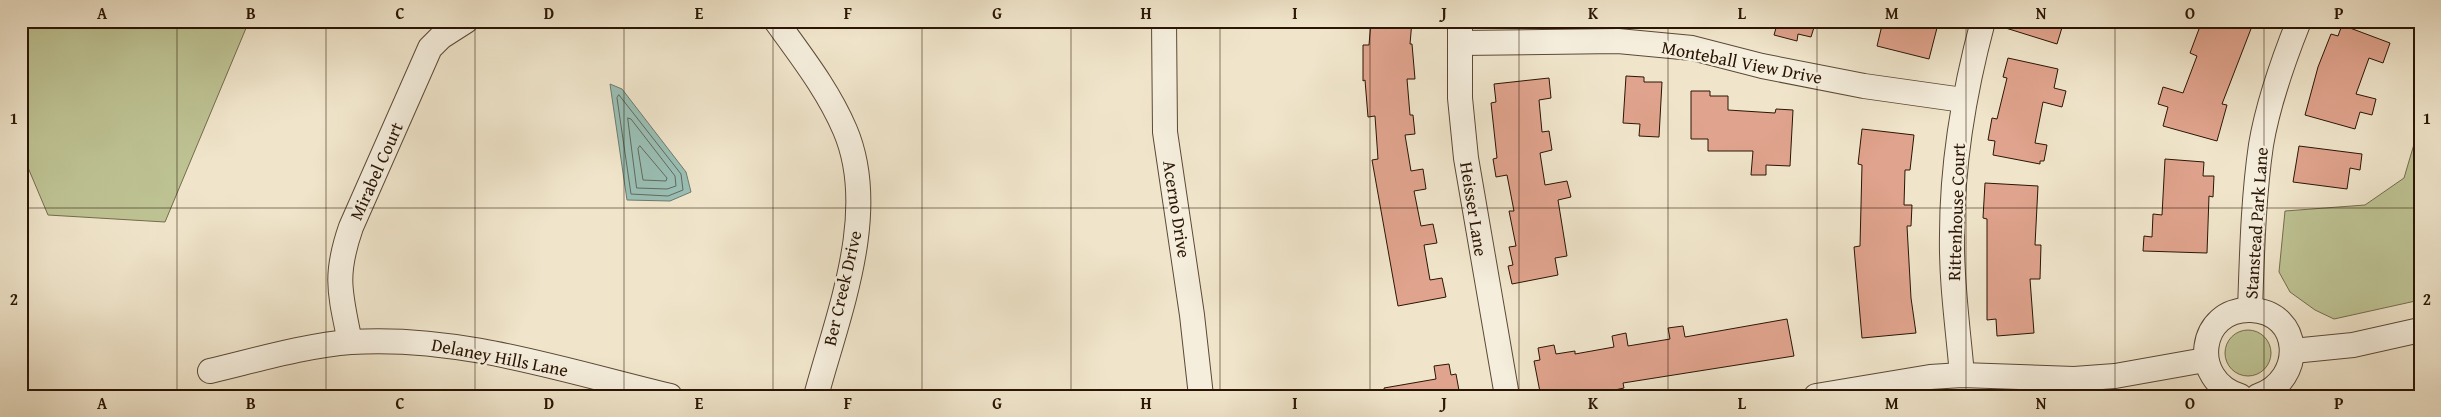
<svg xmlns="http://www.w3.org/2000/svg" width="2441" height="417" viewBox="0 0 2441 417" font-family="'Gentium Book Plus',serif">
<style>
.green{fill:#bec394;stroke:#746c4c}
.water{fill:#9abfb5;stroke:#6d7b6e}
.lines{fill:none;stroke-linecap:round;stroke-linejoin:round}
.shore{stroke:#626a5c;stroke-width:1}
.building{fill:#e0a38d;stroke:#2a1504}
.minor-casing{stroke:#5c4936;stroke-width:26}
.minor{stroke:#f5eedd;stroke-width:24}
.grid{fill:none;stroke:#2a1504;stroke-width:1;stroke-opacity:0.55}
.labels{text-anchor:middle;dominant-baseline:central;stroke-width:5;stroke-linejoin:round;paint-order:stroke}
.street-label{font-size:18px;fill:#2a1504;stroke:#f5eedd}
.neatline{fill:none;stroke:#2a1504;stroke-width:2}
.grid-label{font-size:16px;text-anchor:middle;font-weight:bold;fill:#2a1504}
</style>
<rect width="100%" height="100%" fill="#f0e5cb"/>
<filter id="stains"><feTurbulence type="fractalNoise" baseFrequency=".004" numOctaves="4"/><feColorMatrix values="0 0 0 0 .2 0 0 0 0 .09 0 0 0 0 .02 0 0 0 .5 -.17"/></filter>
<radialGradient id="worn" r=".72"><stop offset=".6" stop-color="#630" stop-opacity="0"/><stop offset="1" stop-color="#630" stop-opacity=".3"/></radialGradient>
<g class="green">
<polygon points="21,21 249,21 165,222 48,215 21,151"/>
<polygon points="2420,124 2420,300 2334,319 2315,310 2290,292 2279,272 2285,211 2365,205 2404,178"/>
<circle cx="2248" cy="353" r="23"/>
</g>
<polygon class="water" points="610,84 622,89 686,172 691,192 670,201 627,200"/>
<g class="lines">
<g class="shore">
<polygon points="619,95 681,174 683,190 668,196 631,194 617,98"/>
<polygon points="628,118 631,119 675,176 676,186 667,189 637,188"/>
<polygon points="640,146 667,178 666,181 643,180 638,149"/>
</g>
</g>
<g class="building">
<polygon points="1371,21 1412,21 1410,44 1412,44 1415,79 1407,79 1410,115 1413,115 1415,134 1405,135 1411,171 1423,169 1426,189 1414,191 1421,226 1433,224 1437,243 1424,245 1430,280 1442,278 1446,297 1398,306 1372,160 1378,159 1375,116 1368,117 1365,80 1363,81 1363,45 1369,45"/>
<polygon points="1769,21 1816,21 1811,37 1798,34 1797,41 1774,35 1776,28 1768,26"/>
<polygon points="1883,21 1926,21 1938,24 1929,59 1877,46"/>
<polygon points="1996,21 2064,21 2057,44 1996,25"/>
<polygon points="2202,21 2254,21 2222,104 2227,105 2217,141 2163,126 2168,107 2158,104 2163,87 2183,93 2197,56 2190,53"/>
<polygon points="2342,25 2390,43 2383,63 2369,58 2356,94 2376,99 2372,115 2360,112 2355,129 2305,115 2318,67 2331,34 2338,36"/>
<polygon points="2008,58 2058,69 2054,88 2066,91 2062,107 2043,102 2035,143 2047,145 2044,161 2040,161 2040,164 1993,155 1995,141 1988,140 1992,118 1997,119 2007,78 2003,77"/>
<polygon points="1626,76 1644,77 1644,82 1662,82 1659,137 1639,136 1640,124 1623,123"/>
<polygon points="1549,78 1551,98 1539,100 1542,132 1549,131 1552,150 1540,153 1545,185 1567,181 1571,197 1558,200 1567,256 1555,258 1558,275 1512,284 1508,266 1513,265 1509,247 1516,246 1509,211 1514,211 1507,175 1496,177 1493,159 1497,158 1491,103 1496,102 1494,84"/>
<polygon points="1691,91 1710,91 1710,96 1728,96 1728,110 1775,113 1776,109 1793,110 1790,166 1766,165 1766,175 1751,175 1753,151 1708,151 1708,139 1691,139"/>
<polygon points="1862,129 1914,135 1910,170 1905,170 1904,205 1912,205 1911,226 1907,226 1911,298 1916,333 1862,338 1854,247 1860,246 1862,165 1858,164"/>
<polygon points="2299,146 2362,154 2360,170 2350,168 2347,189 2293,182"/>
<polygon points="2165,159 2204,162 2203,176 2214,176 2213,197 2209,196 2207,253 2143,251 2144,236 2152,237 2153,214 2162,215"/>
<polygon points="1985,183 2038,186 2035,245 2041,245 2040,279 2030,279 2034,333 1997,336 1996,319 1987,320 1987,219 1983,218"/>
<polygon points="1787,319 1794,356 1623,383 1624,388 1587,396 1544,396 1544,392 1540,392 1534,361 1540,360 1538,348 1554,345 1556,354 1575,351 1575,354 1614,347 1612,336 1626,333 1628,346 1670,339 1668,328 1683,326 1685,337"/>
<polygon points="1449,364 1451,375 1456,374 1460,396 1385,396 1384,388 1436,379 1434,366"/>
</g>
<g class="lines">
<defs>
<g id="minor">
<path d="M 776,21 C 801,56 828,90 845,130 C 880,212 838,314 816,396"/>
<polyline points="1164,21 1165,132 1192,315 1201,396"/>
<polyline points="1460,21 1460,98 1466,158 1507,396"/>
<polyline points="1460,43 1618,41 1692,48 1762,66 1864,86 1963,100"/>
<path d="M 2250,310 C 2252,255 2253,200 2261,145 C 2268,103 2283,61 2299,21"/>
<path d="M 350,342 C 340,293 334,276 351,227 L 430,48 L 441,37 L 466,21"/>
<polyline points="2293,351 2353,345 2420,330"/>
<path d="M 210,371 C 253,361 307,345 351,342 C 460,335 565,371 670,396"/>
<path d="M 1962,375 C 1958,328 1951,281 1952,235 C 1952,161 1964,92 1983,21"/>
<polyline points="1816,396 1930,377 1962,375 2074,379 2115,376 2205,360"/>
<path d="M 2240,396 C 2189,380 2198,308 2251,310 C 2302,312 2306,379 2258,396"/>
</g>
</defs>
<use href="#minor" class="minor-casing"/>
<use href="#minor" class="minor"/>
</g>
<path class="grid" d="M 177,21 L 177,396M 326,21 L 326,396M 475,21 L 475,396M 624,21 L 624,396M 773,21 L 773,396M 922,21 L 922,396M 1071,21 L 1071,396M 1220,21 L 1220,396M 1370,21 L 1370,396M 1519,21 L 1519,396M 1668,21 L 1668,396M 1817,21 L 1817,396M 1966,21 L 1966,396M 2115,21 L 2115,396M 2264,21 L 2264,396M 21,208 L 2420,208"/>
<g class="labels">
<g class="street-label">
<text transform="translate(1742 62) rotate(11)">Monteball View Drive</text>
<text transform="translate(376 171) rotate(-66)">Mirabel Court</text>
<text transform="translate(1177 209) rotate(81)">Acerno Drive</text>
<text transform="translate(1474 209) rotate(81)">Heisser Lane</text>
<text transform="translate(1956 212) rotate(-88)">Rittenhouse Court</text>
<text transform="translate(2256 223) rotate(-86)">Stanstead Park Lane</text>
<text transform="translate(842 288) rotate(-77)">Ber Creek Drive</text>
<text transform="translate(500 357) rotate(11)">Delaney Hills Lane</text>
</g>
</g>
<rect width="2441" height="417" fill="none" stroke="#f0e5cb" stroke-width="55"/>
<rect x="28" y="28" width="2386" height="362" class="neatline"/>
<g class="grid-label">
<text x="102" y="19">A</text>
<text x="251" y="19">B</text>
<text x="400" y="19">C</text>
<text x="549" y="19">D</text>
<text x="699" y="19">E</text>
<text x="848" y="19">F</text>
<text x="997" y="19">G</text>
<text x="1146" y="19">H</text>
<text x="1295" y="19">I</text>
<text x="1444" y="19">J</text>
<text x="1593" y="19">K</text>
<text x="1742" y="19">L</text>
<text x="1892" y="19">M</text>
<text x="2041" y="19">N</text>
<text x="2190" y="19">O</text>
<text x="2339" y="19">P</text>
<text x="14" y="124">1</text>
<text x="2427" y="124">1</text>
<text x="14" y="305">2</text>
<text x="2427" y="305">2</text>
<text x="102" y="409">A</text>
<text x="251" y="409">B</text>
<text x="400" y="409">C</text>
<text x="549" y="409">D</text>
<text x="699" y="409">E</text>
<text x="848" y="409">F</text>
<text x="997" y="409">G</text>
<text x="1146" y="409">H</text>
<text x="1295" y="409">I</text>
<text x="1444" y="409">J</text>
<text x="1593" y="409">K</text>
<text x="1742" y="409">L</text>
<text x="1892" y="409">M</text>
<text x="2041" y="409">N</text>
<text x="2190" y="409">O</text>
<text x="2339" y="409">P</text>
</g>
<rect width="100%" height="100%" filter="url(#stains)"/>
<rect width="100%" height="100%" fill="url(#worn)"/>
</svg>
